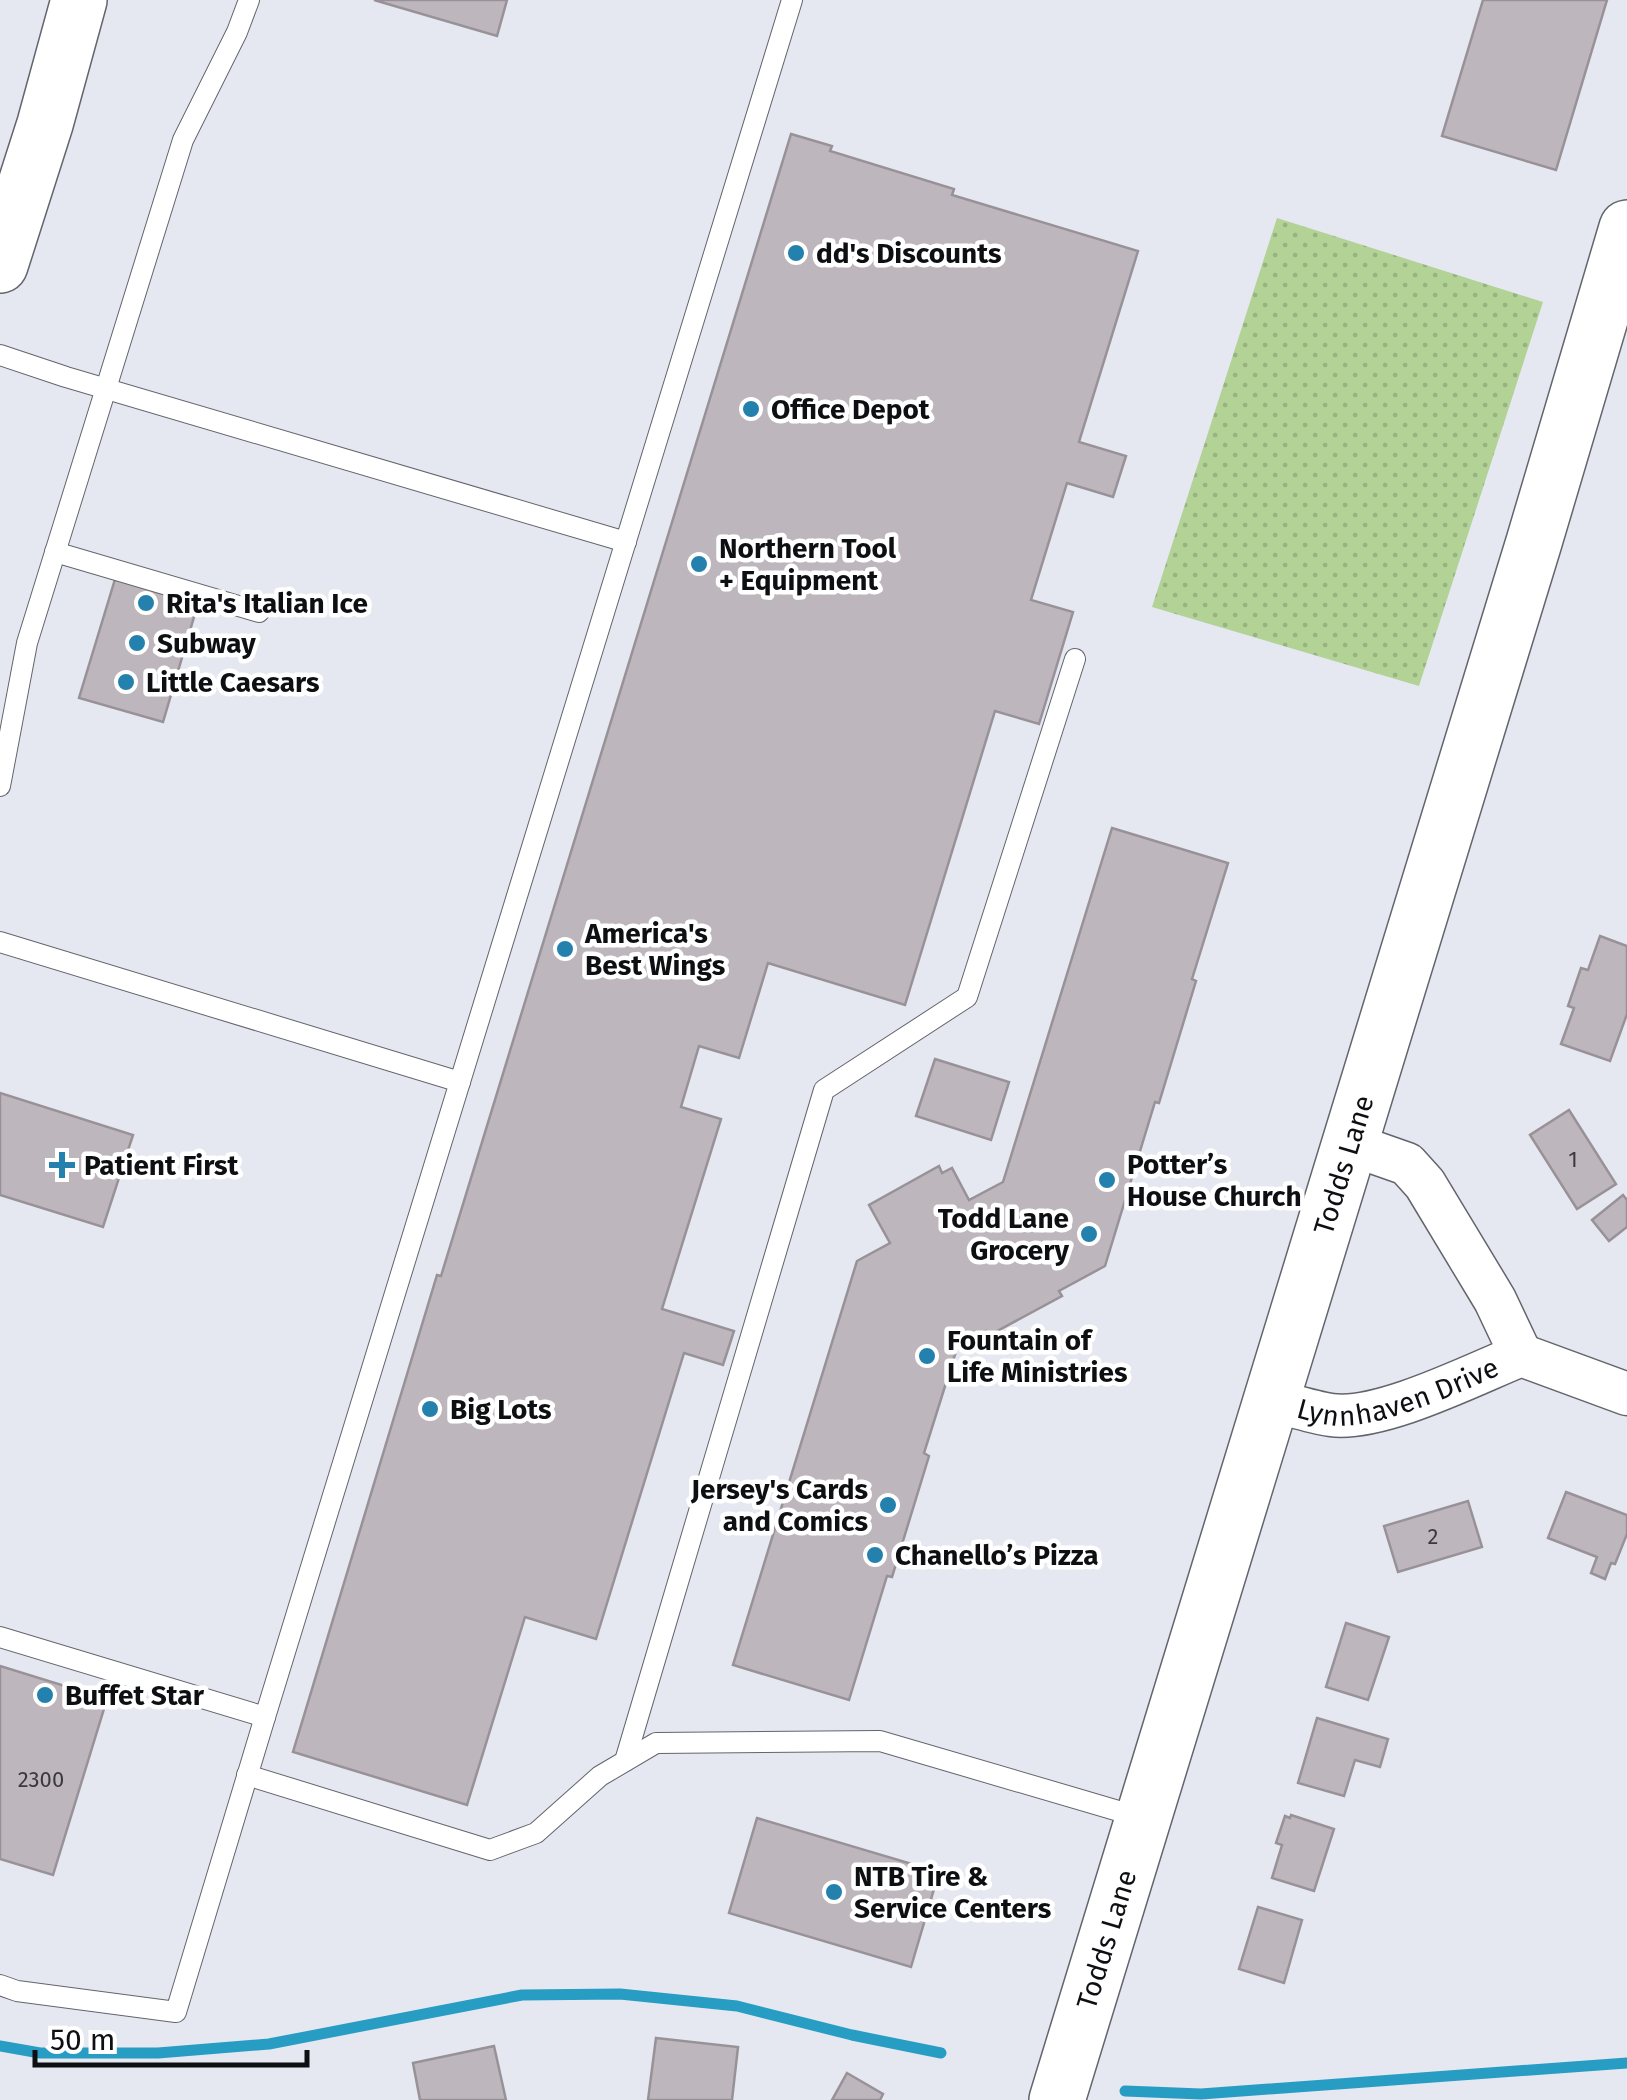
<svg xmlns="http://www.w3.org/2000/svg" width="1627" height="2100" viewBox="0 0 1627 2100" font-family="'Fira Sans',sans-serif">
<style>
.grass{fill:url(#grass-dots)}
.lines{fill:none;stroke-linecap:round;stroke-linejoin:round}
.stream{stroke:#289dc4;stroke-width:11}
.building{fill:#beb6bd;stroke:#989298;stroke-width:2.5}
.service-casing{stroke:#62656c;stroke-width:22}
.minor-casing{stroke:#62656c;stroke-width:45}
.secondary-casing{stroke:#62656c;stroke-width:58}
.trunk-casing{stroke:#62656c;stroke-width:58}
.service{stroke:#fff;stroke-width:20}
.minor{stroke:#fff;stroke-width:42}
.secondary{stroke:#fff;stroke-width:55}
.trunk{stroke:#fff;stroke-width:55}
.poi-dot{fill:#2480ad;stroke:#fff;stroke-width:4}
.labels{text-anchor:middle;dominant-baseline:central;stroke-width:9;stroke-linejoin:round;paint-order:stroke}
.number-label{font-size:22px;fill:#3a393d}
.poi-label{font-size:28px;font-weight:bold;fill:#0e0f12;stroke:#fff;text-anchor:start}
.street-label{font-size:28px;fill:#0e0f12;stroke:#fff}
</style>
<defs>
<pattern id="grass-dots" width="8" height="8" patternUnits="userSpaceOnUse" patternTransform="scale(2.5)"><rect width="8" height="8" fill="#b2d296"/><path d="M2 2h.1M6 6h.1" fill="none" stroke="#98b380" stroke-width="1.8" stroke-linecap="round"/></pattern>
</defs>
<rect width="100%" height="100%" fill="#e5e8f1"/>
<polygon class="grass" points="1277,218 1543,302 1419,686 1152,607"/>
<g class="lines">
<g class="stream">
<polyline points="0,2046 40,2053 158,2053 269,2044 522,1995 620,1994 737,2006 852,2035 941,2053"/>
<polyline points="1125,2091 1201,2094 1627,2063"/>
</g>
</g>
<g class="building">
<polygon points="374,0 507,0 497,36"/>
<polygon points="1483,0 1607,0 1556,170 1442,136"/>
<polygon points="791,134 832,146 830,151 954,189 952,195 1138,251 1079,442 1126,456 1113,497 1067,483 1031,600 1073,612 1039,724 995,711 905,1005 768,963 739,1058 699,1046 681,1107 721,1119 662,1309 734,1331 723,1365 684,1353 596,1639 525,1617 467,1805 293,1752 437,1275 441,1276"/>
<polygon points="116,576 199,600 163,722 79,698"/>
<polygon points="1112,828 1228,863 1192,979 1196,981 1159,1103 1155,1102 1105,1266 1059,1291 1062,1296 988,1336 986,1331 958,1345 924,1453 929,1456 892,1577 887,1576 849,1700 733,1665 857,1261 890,1243 869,1205 939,1166 942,1173 952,1168 969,1200 1003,1182"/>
<polygon points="1600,936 1627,946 1627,1014 1610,1061 1561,1044 1574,1008 1568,1006 1581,968 1588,970"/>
<polygon points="935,1059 1009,1082 991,1140 916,1116"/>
<polygon points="0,1093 133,1135 103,1227 0,1195"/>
<polygon points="1569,1110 1616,1184 1577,1209 1530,1135"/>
<polygon points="1623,1195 1627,1200 1627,1227 1609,1241 1592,1220"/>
<polygon points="1566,1492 1627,1515 1627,1534 1615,1564 1611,1563 1605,1579 1591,1573 1597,1557 1548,1538"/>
<polygon points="1468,1501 1482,1547 1398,1572 1384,1526"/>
<polygon points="1346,1623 1389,1637 1368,1700 1326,1687"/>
<polygon points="0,1666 107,1699 53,1875 0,1859"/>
<polygon points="1317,1718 1388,1739 1380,1767 1355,1760 1344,1796 1298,1783"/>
<polygon points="1291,1815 1334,1829 1314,1891 1272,1878 1282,1845 1276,1843 1285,1816 1290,1818"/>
<polygon points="757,1818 939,1872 911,1967 729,1913"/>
<polygon points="1258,1907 1302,1920 1284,1983 1239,1969"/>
<polygon points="656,2038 738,2047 732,2100 648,2100"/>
<polygon points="494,2046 506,2100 420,2100 413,2063"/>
<polygon points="847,2073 883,2094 880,2100 832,2100"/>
</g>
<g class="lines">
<defs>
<g id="service">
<polyline points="0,355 66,377 626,542"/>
<polyline points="55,552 259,612"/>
<polyline points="0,786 27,643 183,140 237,32 249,0"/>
<polyline points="0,942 460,1082"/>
<polyline points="0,1637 265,1717 792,0"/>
<polyline points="625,1761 824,1090 967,997 1075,659"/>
<polyline points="247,1775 490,1850 536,1833 600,1776 656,1743 880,1741 1139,1817"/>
<polyline points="0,1985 17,1991 176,2012 265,1717"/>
</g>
<g id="minor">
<polyline points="1350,1144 1407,1164 1425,1184 1495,1300 1521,1355"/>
<path id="s1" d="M 1271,1400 C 1291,1405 1311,1412 1331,1415 C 1380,1422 1474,1374 1521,1355 L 1627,1394"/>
</g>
<g id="secondary">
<path id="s2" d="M 1057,2100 L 1534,542 L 1627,228"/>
</g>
<polyline id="trunk" points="0,265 45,124 79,0"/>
</defs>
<use href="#service" class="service-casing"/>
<use href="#minor" class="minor-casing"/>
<use href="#secondary" class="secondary-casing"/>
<use href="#trunk" class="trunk-casing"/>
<use href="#service" class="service"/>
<use href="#minor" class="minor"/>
<use href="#secondary" class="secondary"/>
<use href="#trunk" class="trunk"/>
</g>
<g class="poi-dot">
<circle cx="796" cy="253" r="10"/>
<circle cx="751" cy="409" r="10"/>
<circle cx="699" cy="564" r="10"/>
<circle cx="146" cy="603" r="10"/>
<circle cx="137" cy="643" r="10"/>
<circle cx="126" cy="682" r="10"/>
<circle cx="565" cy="949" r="10"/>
<path d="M57 1150h10v10h10v10h-10v10h-10v-10h-10v-10h10z"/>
<circle cx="1107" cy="1180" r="10"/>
<circle cx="1089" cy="1234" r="10"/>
<circle cx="927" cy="1356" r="10"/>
<circle cx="430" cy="1409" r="10"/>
<circle cx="888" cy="1505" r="10"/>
<circle cx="875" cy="1555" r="10"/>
<circle cx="45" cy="1695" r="10"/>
<circle cx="834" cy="1892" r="10"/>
</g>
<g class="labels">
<g class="number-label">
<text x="1573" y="1159">1</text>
<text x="1433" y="1536">2</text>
<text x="41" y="1779">2300</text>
</g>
<g class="poi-label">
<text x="816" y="253">dd's Discounts</text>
<text x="771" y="409">Office Depot</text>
<text x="719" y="548">Northern Tool<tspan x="719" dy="32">+ Equipment</tspan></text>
<text x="166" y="603">Rita's Italian Ice</text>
<text x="157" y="643">Subway</text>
<text x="146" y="682">Little Caesars</text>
<text x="585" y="933">America's<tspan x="585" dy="32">Best Wings</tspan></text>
<text x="1127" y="1164">Potter’s<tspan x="1127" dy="32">House Church</tspan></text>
<text x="84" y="1165">Patient First</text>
<text x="1069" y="1218" text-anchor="end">Todd Lane<tspan x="1069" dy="32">Grocery</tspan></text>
<text x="947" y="1340">Fountain of<tspan x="947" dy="32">Life Ministries</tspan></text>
<text x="450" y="1409">Big Lots</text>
<text x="868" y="1489" text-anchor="end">Jersey's Cards<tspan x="868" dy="32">and Comics</tspan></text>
<text x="895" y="1555">Chanello’s Pizza</text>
<text x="65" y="1695">Buffet Star</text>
<text x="854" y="1876">NTB Tire &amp;<tspan x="854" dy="32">Service Centers</tspan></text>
</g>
<g class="street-label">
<text stroke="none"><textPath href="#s2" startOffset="978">Todds Lane</textPath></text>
<text stroke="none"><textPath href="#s1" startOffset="132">Lynnhaven Drive</textPath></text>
<text stroke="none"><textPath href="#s2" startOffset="168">Todds Lane</textPath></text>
</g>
</g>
<path d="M35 2050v15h272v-15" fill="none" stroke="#0e0f12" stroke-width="5"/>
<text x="50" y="2050" font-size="30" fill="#0e0f12" stroke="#ffffff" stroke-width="8" paint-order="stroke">50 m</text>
</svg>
